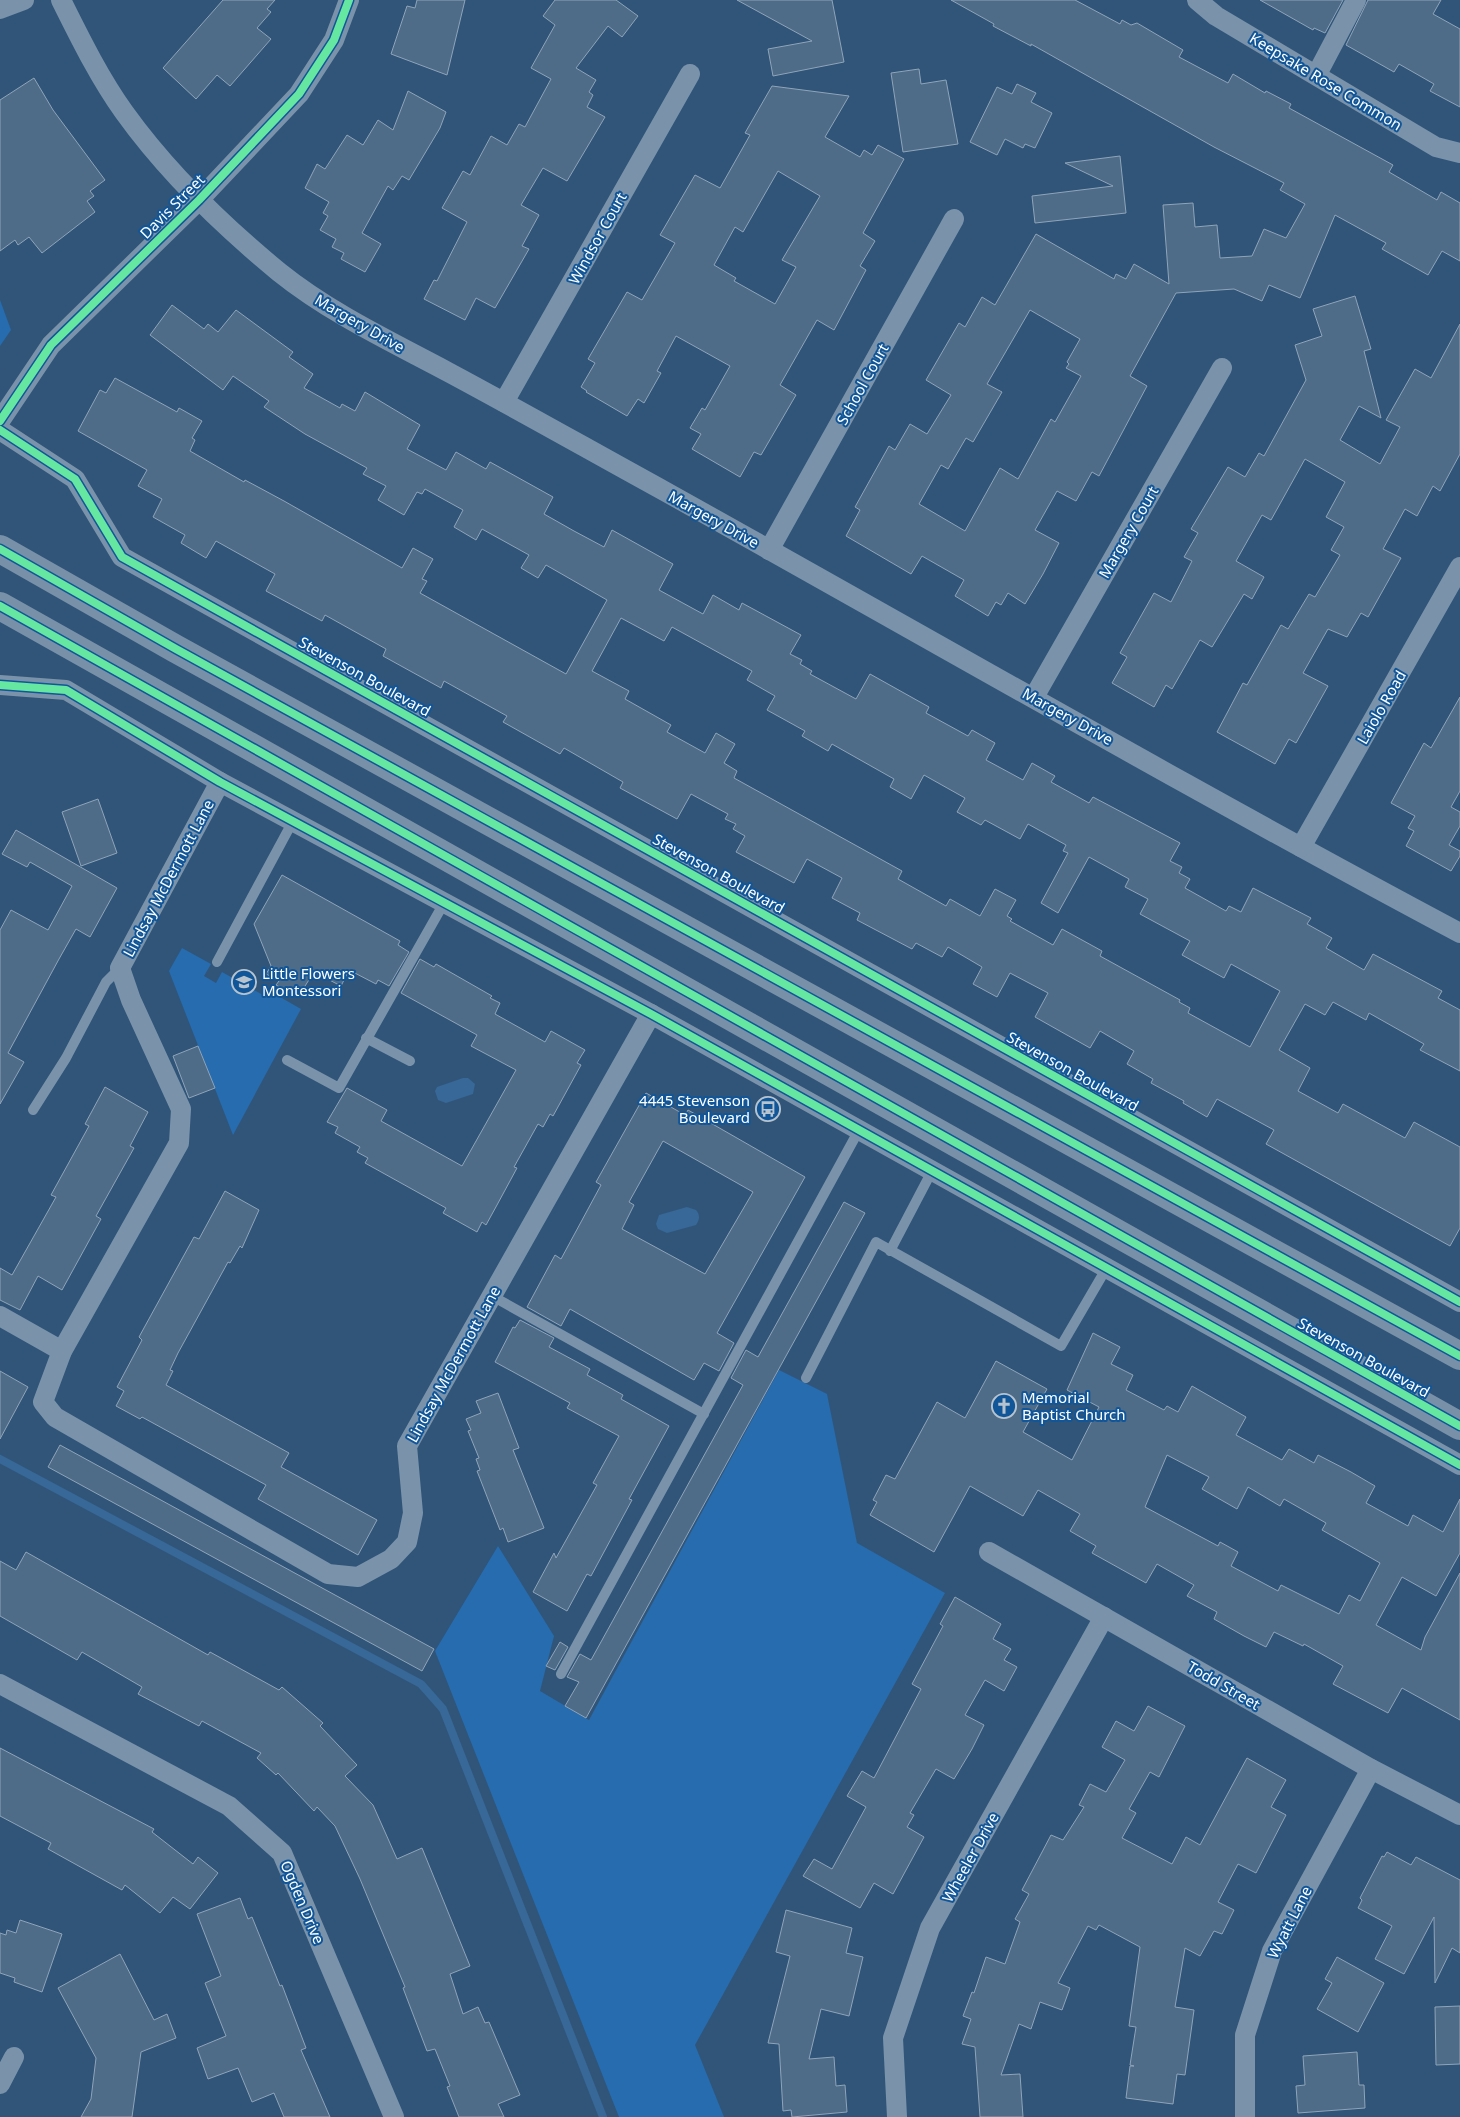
<svg xmlns="http://www.w3.org/2000/svg" width="1460" height="2117" viewBox="0 0 1460 2117" font-family="'Noto Sans',sans-serif">
<style>
.green{fill:#266caf}
.water{fill:#376897}
.lines{fill:none;stroke-linecap:round;stroke-linejoin:round}
.stream{stroke:#376897;stroke-width:8}
.building{fill:#4e6c88;stroke:#8fa4b9;fill-rule:evenodd}
.service{stroke:#7a93ab;stroke-width:10}
.minor{stroke:#7a93ab;stroke-width:20}
.primary{stroke:#7891a9;stroke-width:28}
.cycleway-casing{stroke:#115698;stroke-width:11}
.cycleway{stroke:#66e7a1;stroke-width:8}
.labels{text-anchor:middle;dominant-baseline:central;stroke-width:4;stroke-linejoin:round;paint-order:stroke}
.street-label{font-size:15px;fill:#fff;stroke:#115698}
.poi-label{font-size:15px;fill:#fff;stroke:#115698;text-anchor:start}
</style>
<rect width="100%" height="100%" fill="#305579"/>
<g class="green">
<polygon points="0,300 11,330 0,346"/>
<polygon points="182,948 211,964 204,976 216,983 222,972 263,995 266,989 301,1009 233,1135 169,971"/>
<polygon points="779,1370 827,1394 857,1543 945,1593 695,2045 724,2117 619,2117 435,1651 498,1546 554,1636 540,1691 589,1720"/>
</g>
<g class="water">
<polygon points="463,1078 468,1078 475,1084 473,1094 446,1103 438,1100 435,1091 437,1087"/>
<path d="M 687,1207 L 696,1210 C 700,1215 700,1219 696,1225 L 667,1233 L 658,1229 L 656,1224 L 659,1215 Z"/>
</g>
<g class="lines">
<polyline class="stream" points="0,1459 421,1684 443,1709 603,2117"/>
</g>
<g class="building">
<polygon points="223,0 275,0 267,9 271,12 257,28 271,39 230,86 217,75 196,99 163,68"/>
<polygon points="417,0 465,0 447,75 391,54 407,6 415,8"/>
<polygon points="555,0 616,0 638,16 622,37 608,26 576,68 596,80 589,92 593,95 587,107 605,117 567,181 543,168 521,205 539,215 522,246 529,249 495,308 476,298 465,320 424,299 434,280 437,281 467,222 442,208 463,171 470,175 491,136 507,145 519,124 525,127 551,79 531,68 555,25 543,16"/>
<polygon points="737,0 832,0 844,62 773,76 768,49 812,41"/>
<path d="M 951,0 L 1075,0 L 1120,24 L 1122,20 L 1131,25 L 1137,23 L 1183,50 L 1179,57 L 1228,83 L 1233,74 L 1265,93 L 1266,91 L 1291,104 L 1289,108 L 1393,165 L 1389,172 L 1437,200 L 1441,192 L 1460,203 L 1460,261 L 1442,251 L 1428,275 L 1382,249 L 1386,243 L 1335,215 L 1300,298 L 1269,285 L 1262,301 L 1234,289 L 1176,293 L 1130,376 L 1147,386 L 1099,476 L 1092,472 L 1076,501 L 1057,491 L 1035,530 L 1059,543 L 1043,574 L 1025,604 L 1008,593 L 1001,605 L 996,602 L 988,616 L 955,596 L 964,580 L 922,556 L 911,574 L 846,536 L 860,510 L 855,507 L 889,446 L 895,450 L 910,424 L 927,434 L 951,395 L 926,380 L 959,323 L 965,327 L 982,297 L 995,305 L 1036,234 L 1114,279 L 1116,274 L 1126,279 L 1134,264 L 1169,284 L 1163,205 L 1193,203 L 1195,227 L 1217,225 L 1220,258 L 1252,256 L 1264,229 L 1286,238 L 1305,204 L 1280,190 L 1284,183 L 1214,147 L 1031,44 L 1031,46 L 993,26 L 994,24 ZM 1030,310 L 1080,339 L 1067,362 L 1069,364 L 1066,368 L 1081,376 L 1055,422 L 1051,419 L 1018,479 L 1000,468 L 965,531 L 919,504 L 941,465 L 948,469 L 966,438 L 973,442 L 1002,392 L 987,384 Z"/>
<polygon points="1260,0 1343,0 1325,33 1314,28 1313,30"/>
<polygon points="1368,0 1441,0 1433,14 1460,29 1460,107 1430,91 1434,84 1399,64 1394,72 1346,45"/>
<polygon points="919,69 921,84 946,80 958,144 903,152 891,73"/>
<polygon points="34,78 53,110 105,180 90,191 94,196 87,201 95,212 42,253 29,237 18,245 15,240 0,251 0,100"/>
<polygon points="1017,84 1036,93 1031,102 1052,113 1035,148 1025,144 1023,148 1005,139 997,155 970,142 997,87 1012,94"/>
<path d="M 772,86 L 849,96 L 825,137 L 860,157 L 864,150 L 872,155 L 878,145 L 904,159 L 863,233 L 875,241 L 860,266 L 866,270 L 834,330 L 817,320 L 780,385 L 796,395 L 761,455 L 754,452 L 740,477 L 692,449 L 701,434 L 690,428 L 702,408 L 705,410 L 730,366 L 676,336 L 657,371 L 661,373 L 644,403 L 638,399 L 627,416 L 586,392 L 587,391 L 581,387 L 595,363 L 588,359 L 627,292 L 642,300 L 675,243 L 660,235 L 695,175 L 720,188 L 750,135 L 745,133 ZM 778,171 L 820,196 L 782,260 L 796,267 L 775,304 L 734,281 L 736,278 L 714,265 L 735,227 L 743,232 Z"/>
<polygon points="408,91 446,112 440,128 409,180 402,176 393,190 388,186 362,233 381,244 365,272 341,259 344,253 332,247 336,239 320,230 328,216 323,213 329,202 305,188 317,164 325,169 347,135 363,145 378,120 393,130"/>
<polygon points="1120,156 1126,213 1035,223 1032,196 1113,186 1065,163"/>
<polygon points="1355,296 1371,349 1364,351 1381,418 1359,406 1340,440 1380,464 1400,427 1386,420 1415,369 1431,378 1460,324 1460,454 1440,491 1433,486 1417,516 1405,509 1383,549 1401,558 1368,617 1361,613 1347,637 1328,629 1303,673 1328,686 1296,743 1289,739 1275,764 1217,732 1243,683 1247,685 1281,625 1288,629 1309,594 1315,597 1340,555 1331,550 1344,527 1326,517 1345,482 1305,459 1271,520 1262,515 1236,561 1264,577 1252,599 1244,594 1212,647 1200,640 1172,689 1166,685 1154,707 1112,683 1127,657 1120,653 1154,593 1171,602 1192,561 1184,557 1198,533 1191,529 1228,467 1245,477 1259,453 1264,456 1306,380 1295,345 1322,336 1313,309"/>
<path d="M 172,305 L 204,329 L 208,324 L 218,332 L 236,310 L 293,352 L 289,357 L 313,374 L 304,388 L 340,408 L 342,404 L 355,411 L 365,392 L 420,425 L 407,449 L 446,470 L 456,452 L 486,469 L 490,462 L 553,497 L 544,514 L 574,531 L 604,547 L 612,530 L 673,564 L 659,590 L 703,614 L 713,595 L 739,610 L 742,603 L 801,635 L 790,654 L 802,660 L 800,664 L 812,671 L 810,674 L 856,699 L 870,674 L 929,707 L 926,713 L 968,736 L 972,730 L 995,743 L 986,760 L 1023,780 L 1032,763 L 1055,776 L 1051,782 L 1089,803 L 1093,797 L 1180,843 L 1170,861 L 1182,867 L 1179,873 L 1190,879 L 1185,888 L 1226,911 L 1229,906 L 1241,912 L 1253,888 L 1311,918 L 1307,924 L 1332,938 L 1326,948 L 1364,970 L 1373,954 L 1442,991 L 1438,998 L 1460,1010 L 1460,1071 L 1420,1050 L 1424,1044 L 1369,1013 L 1366,1020 L 1333,1002 L 1325,1015 L 1305,1004 L 1279,1050 L 1310,1068 L 1298,1091 L 1338,1113 L 1343,1104 L 1405,1138 L 1414,1122 L 1460,1147 L 1460,1228 L 1450,1246 L 1266,1144 L 1274,1130 L 1217,1099 L 1207,1117 L 1183,1103 L 1184,1101 L 1151,1083 L 1153,1079 L 1127,1064 L 1134,1051 L 1100,1031 L 1090,1048 L 1035,1017 L 1048,993 L 1010,973 L 997,997 L 973,984 L 982,967 L 948,947 L 942,957 L 916,943 L 912,949 L 857,920 L 860,913 L 832,898 L 842,878 L 807,859 L 794,883 L 736,852 L 745,836 L 733,829 L 736,824 L 725,819 L 728,814 L 691,794 L 677,819 L 620,788 L 623,782 L 564,748 L 560,754 L 503,722 L 507,716 L 444,681 L 441,688 L 383,656 L 386,649 L 325,615 L 322,621 L 266,591 L 275,574 L 216,541 L 206,558 L 181,543 L 185,535 L 153,517 L 162,499 L 138,486 L 147,470 L 78,431 L 100,390 L 106,393 L 115,378 L 177,412 L 179,408 L 202,421 L 192,438 L 195,440 L 190,451 L 244,482 L 245,480 L 284,501 L 402,568 L 413,548 L 433,559 L 422,579 L 427,581 L 420,593 L 566,674 L 607,600 L 546,565 L 538,578 L 521,568 L 529,555 L 482,529 L 476,540 L 454,527 L 463,510 L 425,489 L 422,494 L 417,492 L 404,515 L 378,500 L 386,486 L 363,474 L 367,468 L 305,434 L 264,407 L 269,401 L 233,376 L 223,390 L 150,335 ZM 621,618 L 664,641 L 672,627 L 752,671 L 747,680 L 775,696 L 767,710 L 805,731 L 802,736 L 828,751 L 832,744 L 894,779 L 890,787 L 911,799 L 924,775 L 965,798 L 957,812 L 981,825 L 985,820 L 1020,839 L 1028,824 L 1066,845 L 1063,851 L 1068,853 L 1041,903 L 1058,913 L 1089,857 L 1129,879 L 1125,887 L 1148,899 L 1140,914 L 1190,941 L 1182,955 L 1224,978 L 1231,964 L 1280,991 L 1250,1047 L 1188,1013 L 1190,1008 L 1179,1002 L 1180,1000 L 1100,956 L 1102,951 L 1062,929 L 1053,945 L 1010,921 L 1012,919 L 1007,916 L 1016,900 L 995,889 L 980,916 L 950,899 L 946,906 L 898,879 L 902,871 L 734,778 L 737,771 L 724,763 L 735,744 L 716,733 L 705,753 L 667,732 L 671,725 L 625,699 L 629,691 L 592,671 Z"/>
<polygon points="1460,697 1460,791 1451,807 1460,812 1460,826 1449,845 1460,851 1460,856 1451,871 1406,846 1414,831 1408,828 1415,816 1391,803 1424,743 1431,748"/>
<polygon points="98,799 117,853 81,866 62,812"/>
<polygon points="16,830 117,888 90,937 76,929 59,959 8,1053 24,1062 0,1104 0,930 11,910 48,930 72,886 30,862 27,867 2,854"/>
<polygon points="282,875 400,941 398,945 409,952 389,986 378,980 376,984 349,970 341,986 314,972 298,997 276,985 279,981 266,974 271,966 254,924"/>
<polygon points="420,959 434,967 436,964 492,996 490,998 500,1003 495,1014 545,1042 551,1031 585,1050 577,1063 581,1065 553,1116 550,1114 543,1127 538,1124 514,1167 517,1168 497,1205 486,1225 482,1222 477,1232 443,1213 446,1208 365,1163 368,1158 357,1152 360,1147 335,1133 338,1127 327,1122 347,1088 387,1110 381,1121 462,1166 516,1070 471,1046 477,1035 401,993"/>
<polygon points="198,1046 215,1088 189,1098 173,1056"/>
<polygon points="105,1087 148,1112 130,1146 134,1148 96,1216 101,1219 62,1290 38,1276 20,1310 0,1300 0,1268 12,1275 56,1197 51,1195 89,1126 85,1124"/>
<path d="M 646,1093 L 685,1115 L 688,1110 L 805,1177 L 717,1333 L 734,1343 L 719,1371 L 704,1363 L 694,1380 L 570,1309 L 561,1326 L 527,1307 L 555,1255 L 561,1259 L 601,1185 L 596,1182 ZM 663,1141 L 753,1192 L 705,1274 L 622,1229 L 634,1205 L 629,1202 Z"/>
<polygon points="225,1191 259,1210 242,1248 240,1246 230,1263 228,1262 178,1353 170,1370 173,1371 166,1385 289,1453 281,1467 377,1520 358,1555 258,1499 266,1485 142,1417 140,1419 116,1406 124,1391 117,1387 142,1340 139,1337 194,1237 199,1239"/>
<polygon points="844,1202 865,1213 586,1718 565,1706 579,1682 567,1677 580,1654 591,1660 743,1385 731,1378 746,1350 758,1357"/>
<polygon points="520,1320 554,1338 549,1347 590,1369 587,1375 623,1395 621,1399 669,1426 629,1499 632,1500 591,1576 587,1574 567,1611 533,1592 554,1553 556,1558 597,1485 593,1483 619,1436 567,1408 570,1403 495,1362 513,1327 515,1328"/>
<path d="M 1093,1333 L 1120,1347 L 1111,1364 L 1133,1375 L 1126,1390 L 1164,1410 L 1167,1406 L 1178,1412 L 1192,1386 L 1246,1417 L 1236,1435 L 1282,1460 L 1289,1449 L 1314,1463 L 1318,1455 L 1351,1472 L 1375,1486 L 1366,1503 L 1408,1526 L 1413,1515 L 1443,1532 L 1460,1499 L 1460,1553 L 1436,1596 L 1402,1577 L 1376,1625 L 1421,1650 L 1425,1637 L 1460,1573 L 1460,1720 L 1402,1688 L 1388,1713 L 1333,1684 L 1343,1666 L 1304,1644 L 1303,1646 L 1274,1632 L 1266,1647 L 1244,1636 L 1214,1619 L 1217,1612 L 1187,1596 L 1194,1585 L 1157,1564 L 1146,1583 L 1092,1553 L 1096,1546 L 1070,1531 L 1080,1514 L 1038,1490 L 1023,1516 L 970,1486 L 934,1552 L 870,1515 L 877,1502 L 873,1500 L 886,1475 L 895,1479 L 937,1402 L 965,1418 L 996,1361 L 1047,1389 L 1023,1432 L 1072,1460 L 1099,1407 L 1067,1390 ZM 1167,1455 L 1209,1477 L 1202,1489 L 1237,1509 L 1248,1487 L 1280,1506 L 1284,1499 L 1326,1523 L 1322,1530 L 1380,1563 L 1360,1601 L 1349,1595 L 1339,1614 L 1281,1585 L 1278,1591 L 1231,1566 L 1238,1552 L 1220,1542 L 1218,1546 L 1145,1507 Z"/>
<polygon points="0,1371 28,1387 0,1439"/>
<polygon points="498,1393 519,1448 513,1450 544,1528 508,1542 503,1528 500,1530 477,1471 480,1470 476,1459 479,1458 468,1431 471,1430 466,1419 481,1413 476,1401"/>
<polygon points="60,1445 434,1649 422,1671 48,1467"/>
<polygon points="26,1552 208,1655 210,1652 279,1690 282,1687 323,1723 320,1726 357,1765 345,1776 373,1805 397,1859 422,1848 470,1966 450,1974 463,2014 478,2007 485,2023 489,2022 520,2095 498,2104 504,2117 459,2117 447,2087 450,2086 435,2049 427,2051 403,1988 405,1987 360,1879 335,1826 317,1807 314,1811 278,1773 276,1775 257,1758 261,1753 202,1721 199,1726 138,1694 142,1687 82,1652 77,1660 0,1616 0,1561 16,1570"/>
<polygon points="955,1597 1001,1624 993,1639 1011,1649 1004,1660 1017,1667 1004,1691 985,1680 965,1715 984,1725 972,1749 954,1779 936,1769 910,1813 914,1815 907,1827 924,1837 893,1894 874,1883 860,1908 803,1876 814,1859 832,1869 866,1807 847,1796 862,1771 874,1778 921,1689 912,1684 943,1626 940,1624"/>
<polygon points="560,1642 568,1647 555,1670 546,1666"/>
<polygon points="1148,1706 1185,1726 1159,1777 1150,1772 1129,1809 1136,1813 1122,1838 1172,1864 1186,1837 1200,1845 1247,1758 1286,1780 1271,1807 1286,1815 1256,1873 1238,1864 1218,1902 1234,1910 1222,1934 1214,1931 1200,1956 1185,1948 1175,2007 1194,2010 1185,2075 1177,2074 1173,2104 1126,2098 1130,2066 1134,2066 1130,2065 1136,2027 1129,2026 1140,1947 1099,1925 1096,1930 1088,1926 1058,1983 1070,1988 1062,2010 1040,2002 1031,2029 1019,2024 1001,2075 1020,2074 1023,2117 980,2117 975,2047 962,2044 971,2019 963,2016 972,1992 974,1993 986,1957 1005,1964 1020,1922 1015,1919 1029,1894 1022,1890 1051,1835 1063,1840 1084,1807 1079,1805 1090,1784 1106,1792 1125,1760 1102,1747 1116,1721 1134,1731"/>
<polygon points="0,1748 154,1829 152,1832 193,1864 198,1857 218,1873 190,1909 173,1897 160,1913 125,1885 122,1890 48,1849 51,1843 0,1816"/>
<polygon points="1387,1852 1411,1865 1416,1857 1460,1880 1460,1953 1452,1948 1435,1983 1434,1917 1404,1974 1375,1959 1392,1926 1358,1908 1362,1900 1360,1898 1382,1856 1384,1857"/>
<polygon points="240,1898 248,1919 252,1917 280,1986 282,1985 306,2048 301,2050 330,2117 284,2117 274,2093 252,2102 238,2068 208,2079 197,2048 226,2036 205,1983 221,1976 197,1914"/>
<polygon points="786,1910 852,1928 846,1953 863,1957 849,2016 821,2009 809,2059 834,2057 836,2086 845,2085 847,2112 792,2117 791,2110 783,2111 779,2044 768,2043 790,1956 776,1952"/>
<polygon points="20,1920 62,1934 42,1992 14,1982 15,1978 0,1973 0,1933 6,1935 7,1930 16,1933"/>
<polygon points="120,1954 154,2020 167,2014 176,2038 141,2052 132,2117 81,2117 91,2099 96,2058 58,1988"/>
<polygon points="1337,1957 1384,1983 1358,2032 1317,2009 1332,1983 1325,1979"/>
<polygon points="1460,2006 1460,2064 1436,2065 1435,2007"/>
<polygon points="1357,2052 1359,2085 1364,2085 1365,2108 1298,2113 1296,2086 1305,2085 1303,2056"/>
</g>
<g class="lines">
<g class="service">
<polyline points="217,962 293,821"/>
<polyline points="366,1038 410,1061"/>
<polyline points="287,1060 339,1088 444,903"/>
<polyline points="33,1110 66,1058 106,982 120,968"/>
<polyline points="890,1251 932,1171"/>
<polyline points="492,1296 704,1414"/>
<polyline points="806,1378 876,1242 1061,1346 1106,1269"/>
<polyline points="561,1674 859,1130"/>
</g>
<g class="minor">
<path d="M 61,0 C 80,38 99,77 124,112 C 167,172 222,225 279,272 C 330,313 390,341 448,372 C 521,411 593,452 666,492 C 930,639 1193,791 1460,933"/>
<polyline points="1197,0 1216,16 1436,147 1460,153"/>
<polyline points="0,9 24,0"/>
<polyline points="1317,74 1356,0"/>
<polyline points="504,402 690,74"/>
<polyline points="0,421 51,345 199,200 299,94 334,40 349,0"/>
<polyline points="0,430 75,479 122,557 1460,1302"/>
<polyline points="769,550 954,219"/>
<polyline points="0,685 66,690 220,782 651,1014 1460,1465"/>
<polyline points="1034,697 1222,368"/>
<polyline points="220,782 120,968 131,1000 181,1109 179,1143 62,1351 43,1402 55,1417 328,1574 358,1577 391,1559 407,1542 413,1513 407,1446 651,1014"/>
<polyline points="1301,847 1460,567"/>
<polyline points="0,1316 62,1351"/>
<polyline points="989,1552 1371,1769 1460,1815"/>
<polyline points="0,1684 229,1806 282,1853 394,2117"/>
<polyline points="0,2084 14,2057"/>
<polyline points="897,2117 893,2038 930,1928 1104,1617"/>
<polyline points="1245,2117 1245,2035 1272,1951 1371,1769"/>
</g>
<g class="primary">
<polyline points="0,549 176,649 1460,1356"/>
<polyline points="0,606 1460,1426"/>
</g>
<defs>
<g id="cycleway">
<polyline points="0,421 51,345 199,200 299,94 334,40 349,0"/>
<polyline points="0,430 75,479 122,557 1460,1302"/>
<polyline points="0,549 176,649 1460,1356"/>
<polyline points="0,606 1460,1426"/>
<polyline points="0,685 66,690 220,782 651,1014 1460,1465"/>
</g>
</defs>
<use href="#cycleway" class="cycleway-casing"/>
<use href="#cycleway" class="cycleway"/>
</g>
<defs>
<symbol id="school-ring" viewBox="-11 -11 22 22"><circle r="9.5" fill="#115698" stroke="#b7c4d0" stroke-width="1.5"/><path d="M0-5L7-2L0 1L-7-2ZM-4 1L0 2.5L4 1V4Q0 6-4 4Z" fill="#b7c4d0"/></symbol>
<symbol id="bus-ring" viewBox="-11 -11 22 22"><circle r="9.5" fill="#115698" stroke="#b7c4d0" stroke-width="1.5"/><path d="M-5-6H5V4H4V6H2V4H-2V6H-4V4H-5ZM-3.5-4V0h7V-4ZM-3.5 1.2v1.5H-2V1.2ZM2 1.2v1.5H3.5V1.2Z" fill="#b7c4d0"/></symbol>
<symbol id="church-ring" viewBox="-11 -11 22 22"><circle r="9.5" fill="#115698" stroke="#b7c4d0" stroke-width="1.5"/><path d="M-1.2-6h2.4v3.5h3.3v2.4h-3.3V6h-2.4V-.1h-3.3v-2.4h3.3Z" fill="#b7c4d0"/></symbol>
</defs>
<g fill-rule="evenodd">
<use href="#school-ring" x="230" y="968" width="28" height="28"/>
<use href="#bus-ring" x="754" y="1095" width="28" height="28"/>
<use href="#church-ring" x="990" y="1392" width="28" height="28"/>
</g>
<g class="labels">
<g class="street-label">
<text transform="translate(1326 81) rotate(31)">Keepsake Rose Common</text>
<text transform="translate(172 206) rotate(-45)">Davis Street</text>
<text transform="translate(597 238) rotate(-61)">Windsor Court</text>
<text transform="translate(360 323) rotate(30)">Margery Drive</text>
<text transform="translate(862 384) rotate(-61)">School Court</text>
<text transform="translate(714 519) rotate(29)">Margery Drive</text>
<text transform="translate(1128 532) rotate(-60)">Margery Court</text>
<text transform="translate(365 676) rotate(29)">Stevenson Boulevard</text>
<text transform="translate(1381 707) rotate(-60)">Laiolo Road</text>
<text transform="translate(1068 716) rotate(29)">Margery Drive</text>
<text transform="translate(719 873) rotate(29)">Stevenson Boulevard</text>
<text transform="translate(168 878) rotate(-62)">Lindsay McDermott Lane</text>
<text transform="translate(1073 1071) rotate(29)">Stevenson Boulevard</text>
<text transform="translate(1364 1357) rotate(29)">Stevenson Boulevard</text>
<text transform="translate(453 1364) rotate(-61)">Lindsay McDermott Lane</text>
<text transform="translate(1224 1685) rotate(30)">Todd Street</text>
<text transform="translate(970 1857) rotate(-61)">Wheeler Drive</text>
<text transform="translate(303 1902) rotate(67)">Ogden Drive</text>
<text transform="translate(1289 1922) rotate(-63)">Wyatt Lane</text>
</g>
<g class="poi-label">
<text x="262" y="973">Little Flowers<tspan x="262" dy="17">Montessori</tspan></text>
<text x="750" y="1100" text-anchor="end">4445 Stevenson<tspan x="750" dy="17">Boulevard</tspan></text>
<text x="1022" y="1397">Memorial<tspan x="1022" dy="17">Baptist Church</tspan></text>
</g>
</g>
</svg>
